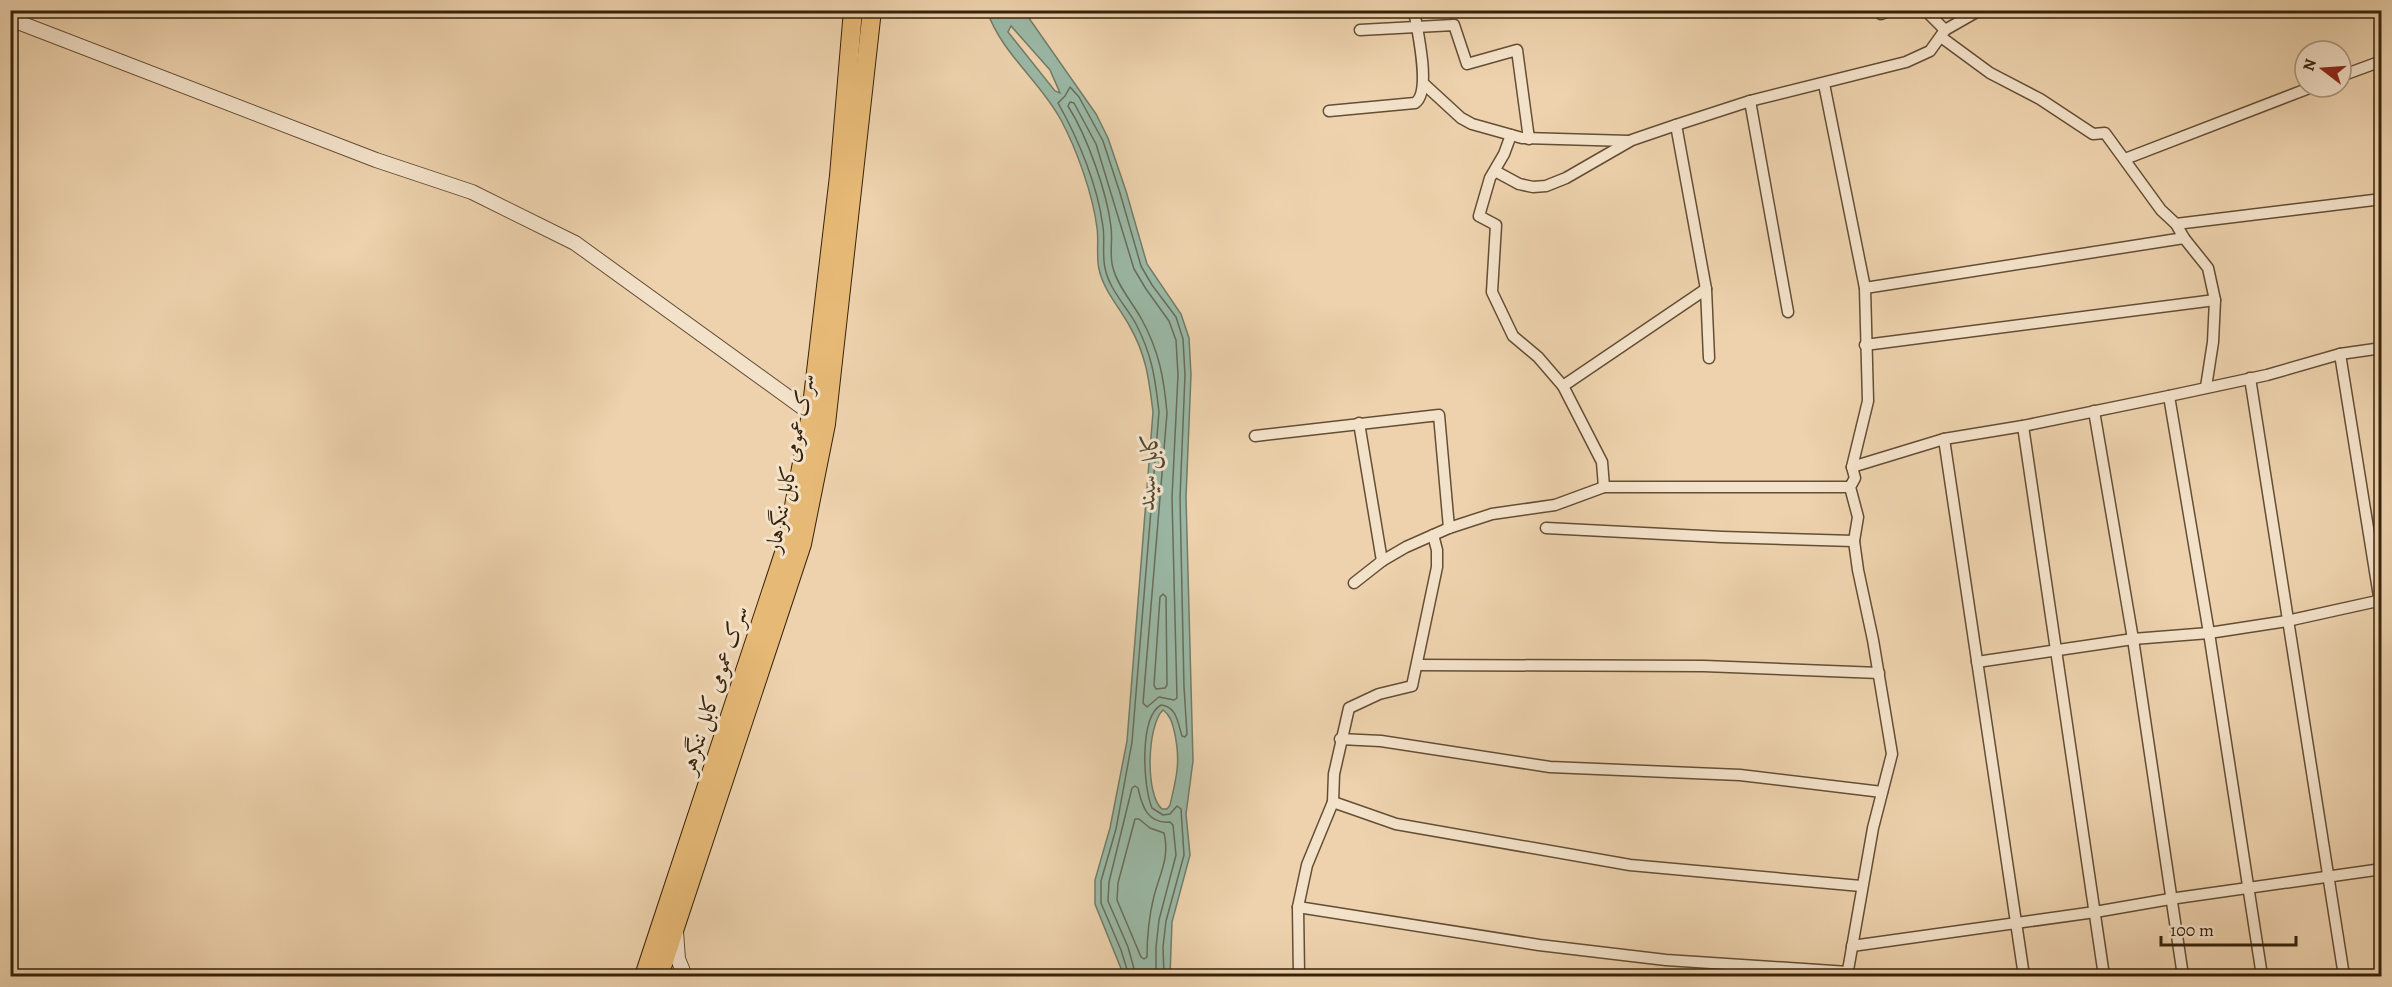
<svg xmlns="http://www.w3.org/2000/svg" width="2392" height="987" viewBox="0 0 2392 987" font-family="Alegreya,Amiri,serif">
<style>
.water{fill:#9ab8a6;stroke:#727c68;stroke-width:1.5;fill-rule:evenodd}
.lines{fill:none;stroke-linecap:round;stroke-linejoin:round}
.shore{stroke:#686d58;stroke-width:1.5}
.minor-casing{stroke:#644e34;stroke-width:13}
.tertiary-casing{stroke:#644e34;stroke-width:16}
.trunk-casing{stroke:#37220b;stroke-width:20}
.minor{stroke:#f3e2ca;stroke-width:10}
.tertiary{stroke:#f3e2ca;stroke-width:14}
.trunk{stroke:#e6b976;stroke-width:18}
.labels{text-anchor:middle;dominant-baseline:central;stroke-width:6;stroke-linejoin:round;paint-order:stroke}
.street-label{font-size:22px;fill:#37220b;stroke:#f3e2ca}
.water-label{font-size:24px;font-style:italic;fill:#504832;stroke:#f3e2ca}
</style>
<rect width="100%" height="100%" fill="#edd2ad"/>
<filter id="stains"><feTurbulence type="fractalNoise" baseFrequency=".00333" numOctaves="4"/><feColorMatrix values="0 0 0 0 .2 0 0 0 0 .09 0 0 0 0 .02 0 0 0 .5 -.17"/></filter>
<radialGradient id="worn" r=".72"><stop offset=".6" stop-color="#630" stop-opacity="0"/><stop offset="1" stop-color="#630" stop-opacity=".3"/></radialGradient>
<path class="water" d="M 987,11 L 1024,11 L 1096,114 L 1108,138 L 1126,191 L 1147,264 L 1181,314 L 1189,338 L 1191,375 L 1186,497 L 1193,761 L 1186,814 L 1190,855 L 1172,922 L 1170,976 L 1124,976 L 1095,904 L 1095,880 L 1110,828 L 1127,741 L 1153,412 C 1149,379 1146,354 1129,325 C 1119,307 1103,289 1099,269 C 1096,256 1099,241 1097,228 C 1093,195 1077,150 1061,120 C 1040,81 1002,54 987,11 ZM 1011,26 L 1050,70 L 1060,93 L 1055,91 L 1008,32 ZM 1163,710 C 1170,715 1172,722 1174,730 C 1181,760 1177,776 1170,805 L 1167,809 L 1162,809 C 1145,795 1147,725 1163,710 Z"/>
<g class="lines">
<g class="shore">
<path d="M 1070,102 L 1074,103 L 1096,144 L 1134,269 L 1146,289 L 1169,321 L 1176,340 L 1178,375 L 1172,498 L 1177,698 L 1174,700 L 1159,697 L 1147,707 L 1143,703 L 1167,413 C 1164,378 1159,351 1142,320 C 1133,303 1118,287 1113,268 C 1109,255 1113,241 1111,227 C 1107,192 1087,136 1068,106 Z"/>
<polygon points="1163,594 1166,597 1167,685 1165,688 1156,689 1154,685 1160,597"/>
<path d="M 1135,819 L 1139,819 L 1150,828 L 1164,833 C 1170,857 1160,873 1154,896 C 1149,916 1147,936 1147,957 L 1144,959 L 1141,957 L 1117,900 L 1118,883 Z"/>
<path d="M 1129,976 L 1121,950 L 1101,903 L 1101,881 L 1116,829 L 1132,742 L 1159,412 C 1155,377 1152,355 1136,324 C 1126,306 1109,289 1105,268 C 1102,255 1105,240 1103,227 C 1098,186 1078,138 1058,103 L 1065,96 L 1070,87 L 1079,97 L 1103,141 L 1120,193 L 1141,266 L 1152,285 L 1176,317 L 1183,339 L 1185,375 L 1180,498 L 1184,687 L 1187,734 L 1185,737 L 1182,736 C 1178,724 1177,706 1161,705 C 1139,717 1143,787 1152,808 L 1163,815 L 1170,814 L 1177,806 L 1181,809 L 1184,855 L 1166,921 L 1163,947 L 1164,976"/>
<path d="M 1136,976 L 1128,947 L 1108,901 L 1109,882 L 1132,788 L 1135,786 L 1138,788 C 1142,807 1148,824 1170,822 L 1173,825 L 1176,855 L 1159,920 L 1156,947 L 1156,976"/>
</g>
<defs>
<g id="minor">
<polyline points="1925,10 1945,30"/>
<polyline points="1881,14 1891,10"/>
<polyline points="1360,30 1454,25 1467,64 1517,50 1529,139"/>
<polyline points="1941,37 1990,73 2040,99 2093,134 2105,133 2161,210 2176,224 2184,238 2208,268 2215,300 2213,342 2206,387"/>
<polyline points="2341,76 2379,62"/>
<polyline points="1424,84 1461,118 1472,124 1522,138 1629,141"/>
<polyline points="1824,84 1865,288 1868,401 1852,467 1855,478 1850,487 1858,517 1854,541 1858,570 1873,640 1892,754 1873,828 1847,976"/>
<polyline points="1750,101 1788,312"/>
<path d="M 1329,111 L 1415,103 C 1432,92 1417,30 1414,10"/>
<polyline points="1676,125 1706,289 1709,358"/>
<polyline points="1511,135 1504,154 1490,178 1479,216 1496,225 1492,292 1513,336 1538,357 1563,386 1602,462 1604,487"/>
<polyline points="2125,159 2312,87"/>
<polyline points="1495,171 1519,184 1533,187 1546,186 1566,178 1632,140 1676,125 1750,101 1906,62 1930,51 1945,30 1980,10"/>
<polyline points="2176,224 2382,199"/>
<polyline points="1865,288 2184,238"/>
<polyline points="1865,345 2215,300"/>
<polyline points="2340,354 2382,615"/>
<polyline points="2250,378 2344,976"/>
<polyline points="1563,386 1706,289"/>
<polyline points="2169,396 2209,633 2262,976"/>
<polyline points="2094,411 2133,639 2183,976"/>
<polyline points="1359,423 1382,561"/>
<polyline points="2023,426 2104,976"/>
<polyline points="1255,436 1439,415 1449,528"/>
<polyline points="1944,439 2024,976"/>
<polyline points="1852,467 1944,439 2023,426 2169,396 2267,375 2340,354 2382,348"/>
<polyline points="1546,528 1722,537 1854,541"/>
<polyline points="1354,583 1382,561 1406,547 1449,528 1492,514 1555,505 1604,487 1850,487"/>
<polyline points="1977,662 2133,639 2209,633 2287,621 2382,600"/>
<polyline points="1417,665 1704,666 1879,673"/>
<polyline points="1340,739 1381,741 1550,767 1740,775 1882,792"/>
<polyline points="1333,802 1396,824 1630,865 1861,886"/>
<polyline points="1298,907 1539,945 1666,960 1848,972"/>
<polyline points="1852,946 2095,912 2170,899 2382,869"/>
<polyline points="1299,976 1298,907 1307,865 1333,802 1334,774 1349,708 1379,694 1412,686 1437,567 1437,550 1433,535"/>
</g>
<g id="tertiary">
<polyline points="10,19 376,160 472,192 575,243 817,418"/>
<polyline points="676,932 678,959 685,976"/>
</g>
<g id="trunk">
<polyline points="644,976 787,544 811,414 839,176 853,10"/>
<polyline points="659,976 802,544 826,424 872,10"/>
</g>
</defs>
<use href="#minor" class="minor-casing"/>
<use href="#tertiary" class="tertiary-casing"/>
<use href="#trunk" class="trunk-casing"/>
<use href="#minor" class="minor"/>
<use href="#tertiary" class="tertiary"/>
<use href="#trunk" class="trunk"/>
</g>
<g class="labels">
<g class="street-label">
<text transform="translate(790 463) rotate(-79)">سرک عمومی کابل ننگرهار</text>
<text transform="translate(714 690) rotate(-72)">سرک عمومی کابل ننگرهر</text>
</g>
<g class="water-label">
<text transform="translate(1148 471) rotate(-87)">کابل سيند</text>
</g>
</g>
<rect width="2392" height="987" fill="none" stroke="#edd2ad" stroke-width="36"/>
<rect x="12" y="12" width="2368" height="963" fill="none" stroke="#37220b" stroke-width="3"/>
<rect x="18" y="18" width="2356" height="951" fill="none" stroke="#37220b" stroke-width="1.5"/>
<g transform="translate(2323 69) rotate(287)"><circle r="28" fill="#f3e2ca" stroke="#a8957e" stroke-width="1.5"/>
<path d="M0-4.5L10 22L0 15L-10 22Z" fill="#8f2418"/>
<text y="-9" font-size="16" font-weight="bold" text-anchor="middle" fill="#37220b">N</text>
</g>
<path d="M2161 936v9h135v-9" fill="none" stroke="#37220b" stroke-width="3"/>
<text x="2170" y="936" font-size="18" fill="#37220b" stroke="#f3e2ca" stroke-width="4.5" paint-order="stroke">100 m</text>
<rect width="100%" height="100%" filter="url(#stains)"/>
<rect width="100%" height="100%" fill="url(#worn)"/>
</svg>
